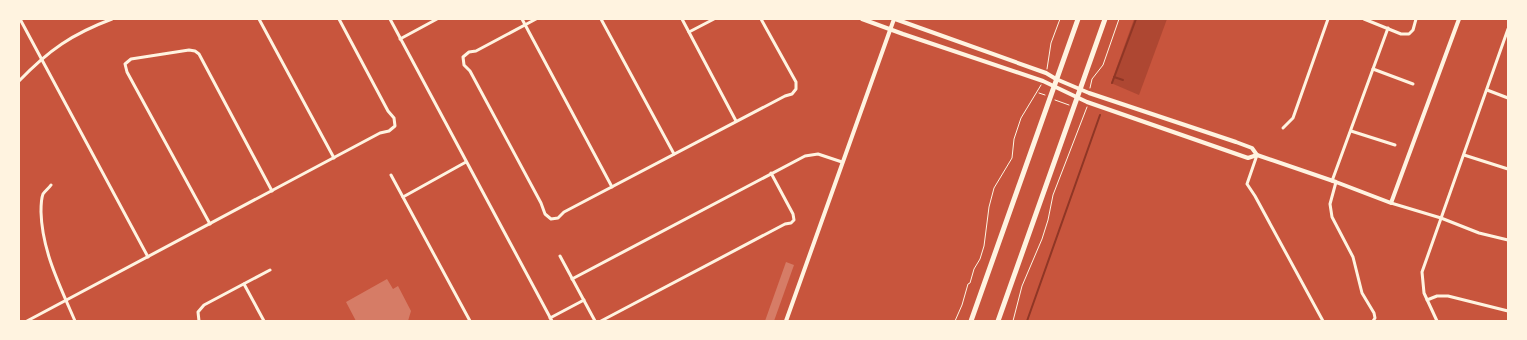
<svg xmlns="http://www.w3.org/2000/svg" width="1527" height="340" viewBox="0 0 1527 340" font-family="'Exo 2',sans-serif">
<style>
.green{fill:#ae4732}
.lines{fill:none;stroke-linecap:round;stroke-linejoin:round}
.stream{stroke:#8f3625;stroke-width:2}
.building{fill:#d67c66}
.path{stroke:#fff3e0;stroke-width:1}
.minor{stroke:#fff3e0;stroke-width:3}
.tertiary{stroke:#fff3e0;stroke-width:4}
.primary{stroke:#fff3e0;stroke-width:5}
</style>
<rect width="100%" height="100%" fill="#c8553d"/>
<polygon class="green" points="1134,19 1167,19 1139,95 1111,83"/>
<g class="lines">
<g class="stream">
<polyline points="1114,77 1123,80"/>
<polyline points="1112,83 1136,19"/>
<polyline points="1027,321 1100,115"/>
</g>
</g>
<g class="building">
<polygon points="786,262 794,265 774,321 765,321"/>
<polygon points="387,279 393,289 398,286 411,311 408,321 356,321 346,302"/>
</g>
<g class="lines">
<g class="path">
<polyline points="1047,69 1051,43 1060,19"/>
<polyline points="1090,88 1092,79 1103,65 1119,19"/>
<polyline points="1039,93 1045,95"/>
<polyline points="1055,100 1069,105"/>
<polyline points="955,321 962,305 968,284 970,283 974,269 980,259 984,246 989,207 994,188 1012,158 1014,139 1021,118 1041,85"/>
<polyline points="1013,321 1022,286 1042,239 1048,220 1053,195 1087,107"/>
</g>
<g class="minor">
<polyline points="20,19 148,257"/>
<polyline points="259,19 334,158"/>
<polyline points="390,19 552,321"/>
<polyline points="522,19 612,187"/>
<polyline points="536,19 476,51 469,52 463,57 464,65 470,71 541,203 545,214 551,219 558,218 564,212 785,96 792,94 796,89 796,82 761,19"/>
<polyline points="601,19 674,154"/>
<polyline points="682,19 736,121"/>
<polyline points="1364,19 1401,34 1409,34 1413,30 1416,19"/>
<polyline points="689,32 714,19"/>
<polyline points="400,39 437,19"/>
<polyline points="1373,69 1413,84"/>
<path d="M 19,81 C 49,50 72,34 112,19"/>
<polyline points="1487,90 1508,98"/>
<polyline points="1283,128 1293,118 1328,19"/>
<polyline points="1351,131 1395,145"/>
<polyline points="1257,155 1247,184 1255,196 1323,321"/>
<polyline points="1464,155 1508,169"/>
<polyline points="391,175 470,321"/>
<polyline points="1332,181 1388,28"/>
<polyline points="1336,182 1330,204 1332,217 1353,257 1362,293 1374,313 1375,318 1373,321"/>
<path d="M 51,185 C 49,188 45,191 43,194 C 41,199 41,207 41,212 C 42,251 60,286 75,321"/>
<polyline points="403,197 466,162"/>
<polyline points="1391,203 1441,218 1479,233 1508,240"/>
<polyline points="210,224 127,72 125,64 131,59 189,50 195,51 199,54 272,191"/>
<polyline points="560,256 595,321"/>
<polyline points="572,279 805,156 818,154 842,162"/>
<polyline points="244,284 264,321"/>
<polyline points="1427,300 1437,296 1448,296 1508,311"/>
<polyline points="550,318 584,300"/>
<polyline points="27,321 380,133 389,131 395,126 394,118 388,111 339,19"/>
<polyline points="199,321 198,312 204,305 270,270"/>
<polyline points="601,321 785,224 791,223 794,220 793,214 771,173"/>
<polyline points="1437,321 1424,293 1422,272 1508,29"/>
</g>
<g class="tertiary">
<polyline points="862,19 903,34 1043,81 1087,102 1248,158 1257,155"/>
<polyline points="895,19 1046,73 1056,79 1089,93 1236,142 1252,148 1257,155 1336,182 1391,203 1459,19"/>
<polyline points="786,321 894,19"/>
</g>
<g class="primary">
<polyline points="971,321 1078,19"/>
<polyline points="998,321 1105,19"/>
</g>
</g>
<rect width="1527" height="340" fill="none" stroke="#fff3e0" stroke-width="40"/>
</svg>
